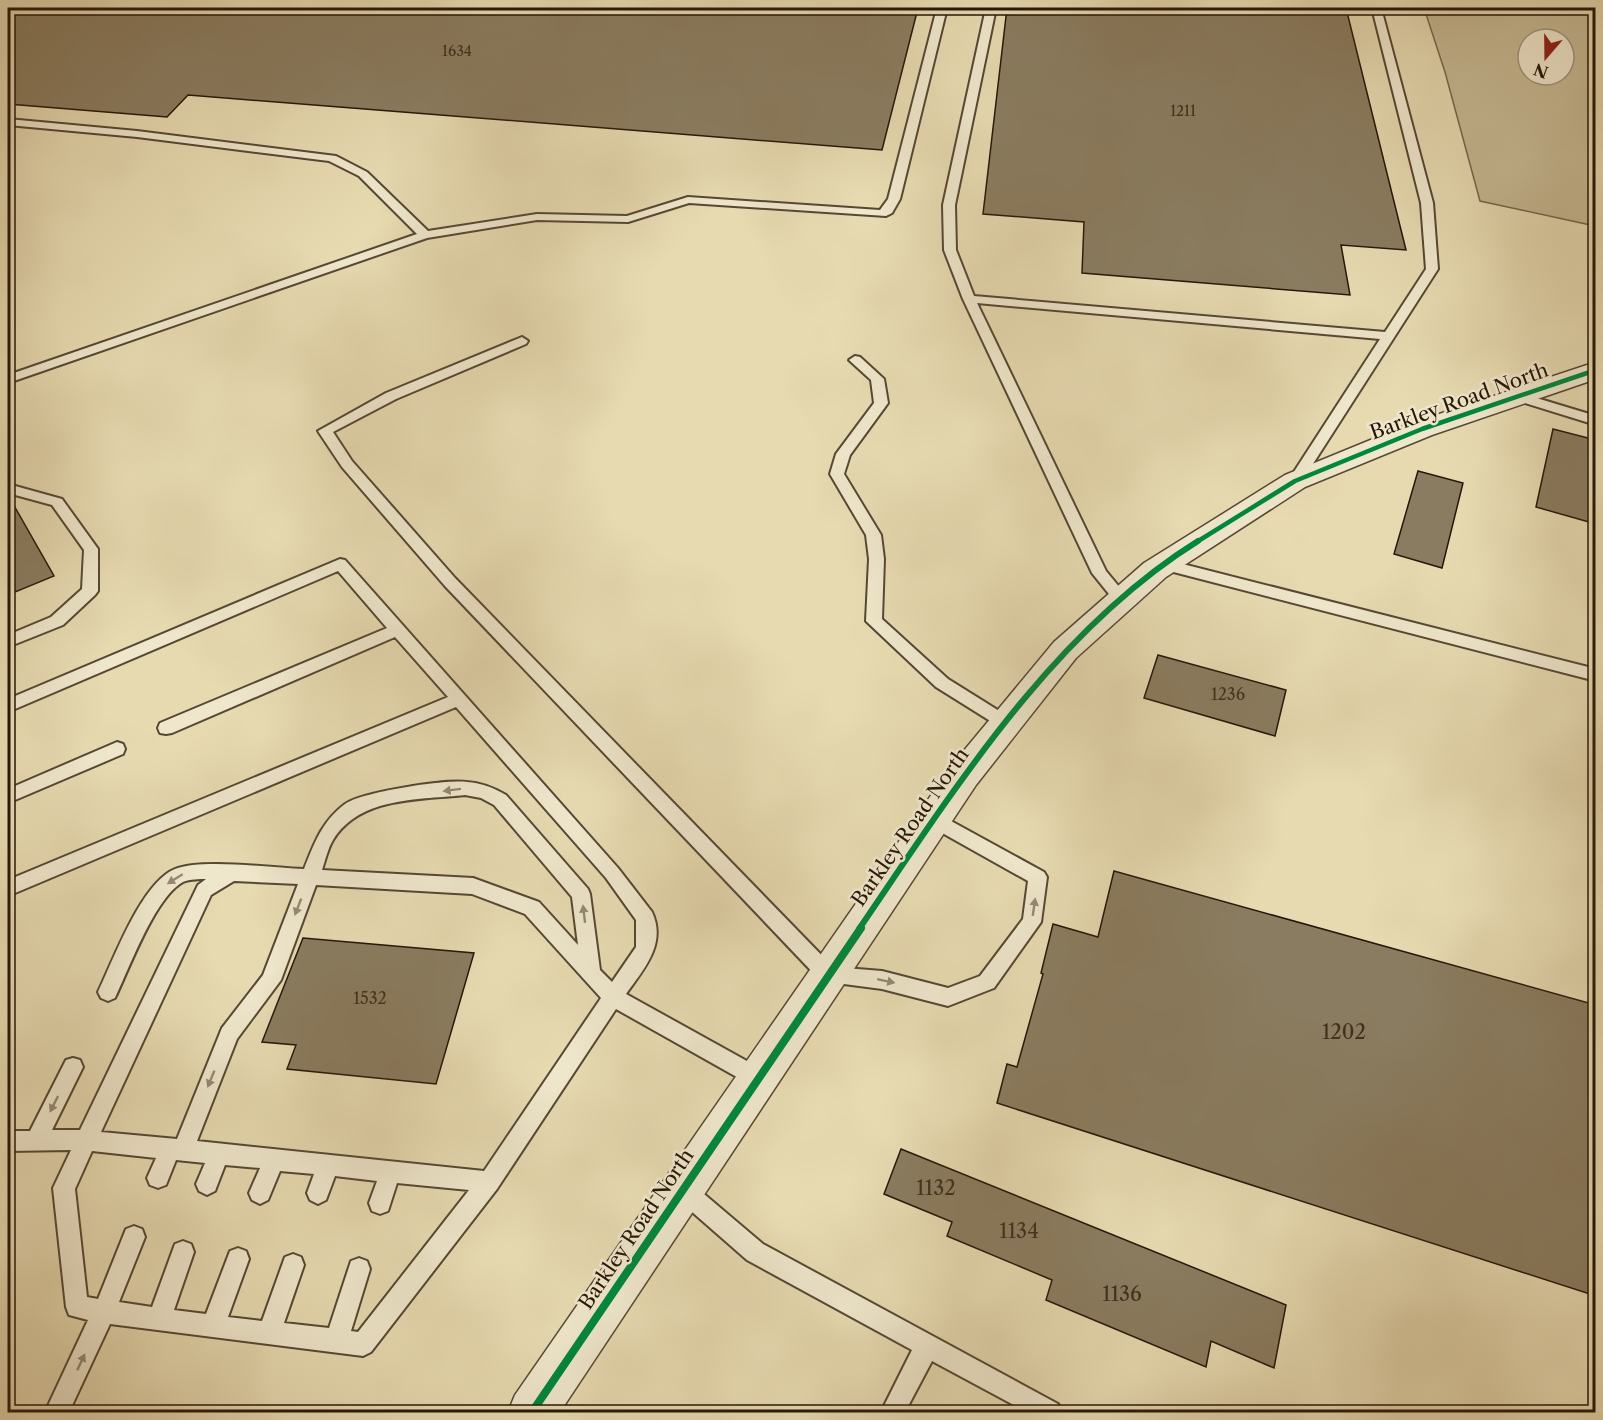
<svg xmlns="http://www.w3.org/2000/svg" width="1603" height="1420" viewBox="0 0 1603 1420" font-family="'Libre Caslon Text',serif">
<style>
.green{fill:#c6b994;stroke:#76684e;stroke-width:1.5;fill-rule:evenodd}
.building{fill:#8a7c60;stroke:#261709;stroke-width:1.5}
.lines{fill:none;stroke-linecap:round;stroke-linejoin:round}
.service-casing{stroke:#564833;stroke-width:4}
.minor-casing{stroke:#564833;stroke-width:3}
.service{fill:#efe7cc;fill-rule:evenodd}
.minor{fill:#efe7cc;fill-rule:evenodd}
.cycleway-far2-casing{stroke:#efe7cc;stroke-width:8}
.cycleway-far1-casing{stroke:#efe7cc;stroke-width:10}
.cycleway-casing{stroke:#efe7cc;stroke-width:11}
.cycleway-far2{stroke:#00873e;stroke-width:4.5}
.cycleway-far1{stroke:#00873e;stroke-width:6}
.cycleway{stroke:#00873e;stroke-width:8}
.oneway{fill:#958974}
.labels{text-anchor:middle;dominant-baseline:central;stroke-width:5;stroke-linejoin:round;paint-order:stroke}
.far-number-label{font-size:14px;fill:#3f301f}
.number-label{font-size:16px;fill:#3f301f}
.street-label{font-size:20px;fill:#261709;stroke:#efe7cc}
.near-number-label{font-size:20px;fill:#3f301f}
</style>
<rect width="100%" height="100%" fill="#e7dab1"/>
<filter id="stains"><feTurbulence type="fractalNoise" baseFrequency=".00333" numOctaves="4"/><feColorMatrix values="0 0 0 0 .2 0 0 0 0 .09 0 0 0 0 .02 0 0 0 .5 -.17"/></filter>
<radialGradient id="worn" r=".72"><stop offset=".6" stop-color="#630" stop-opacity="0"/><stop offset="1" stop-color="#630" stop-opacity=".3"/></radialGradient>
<path class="green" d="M 1424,8 L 1595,8 L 1595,226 L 1480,201 L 1445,72 ZM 1528,39 L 1564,39 L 1564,75 L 1528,75 Z"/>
<g class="building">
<polygon points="8,8 918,8 882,150 188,95 167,117 8,104"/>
<polygon points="1007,8 1346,8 1406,250 1341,245 1350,295 1082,273 1084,222 983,214"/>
<polygon points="1553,429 1596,440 1596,524 1536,507"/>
<polygon points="1418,471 1463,483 1442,568 1394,554"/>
<polygon points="8,495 54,576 8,595"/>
<polygon points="1158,655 1286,690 1275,736 1144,698"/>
<polygon points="1114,871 1596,1005 1596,1296 997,1103 1007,1064 1017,1067 1043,974 1041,973 1053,924 1098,937"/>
<polygon points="303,938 474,953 436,1084 287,1069 296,1045 262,1042"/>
<polygon points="901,1149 1286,1305 1274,1368 1211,1341 1206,1367 1046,1300 1052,1280 947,1236 952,1222 884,1194"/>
</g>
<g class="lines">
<defs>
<g id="service">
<polygon points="937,8 947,8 900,199 892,213 886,216 689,203 628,222 537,220 427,238 8,383 8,375 417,234 359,176 329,161 137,137 8,125 8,119 137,131 336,156 367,172 428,231 537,214 627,216 688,197 880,210 888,199"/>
<polygon points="986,8 996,8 955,205 956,250 974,296 1385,332 1426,269 1421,203 1372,8 1381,8 1433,203 1438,269 1300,484 1295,486 1288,481 1380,339 977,303 1106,571 1130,600 1127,604 1117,604 1092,573 963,299 944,250 943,205"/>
<polygon points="522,337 528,341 526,344 396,399 333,432 352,461 455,578 833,967 882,971 948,988 980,976 1023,919 1028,881 928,825 925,820 928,815 934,813 940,815 1044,872 1047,877 1041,922 994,988 948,1006 882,989 821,981 445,586 342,467 318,431 386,393"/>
<polygon points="855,356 860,357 884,379 888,403 850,455 844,474 881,535 884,559 882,619 948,679 1012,719 1014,723 1012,727 1006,729 1000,727 936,687 866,621 869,559 866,535 830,474 836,454 874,403 871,380 849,360"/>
<polygon points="1517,392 1596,416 1596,425 1512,399 1510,396 1512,393"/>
<polygon points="8,484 62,499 98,549 98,591 95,595 63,625 8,647 8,635 51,617 82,589 84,550 52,505 8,493"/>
<path d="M 340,559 L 345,560 L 618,868 L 652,912 C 667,944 643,970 626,994 L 765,1071 L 768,1078 L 765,1085 L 758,1087 L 751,1085 L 616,1009 L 497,1189 L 371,1352 L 363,1356 L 110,1324 L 69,1412 L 45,1412 L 88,1320 L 69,1315 L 66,1307 L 53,1188 L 71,1150 L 8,1151 L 8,1131 L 30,1131 L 66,1060 L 73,1058 L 80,1060 L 83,1067 L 52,1130 L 80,1130 L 198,885 L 206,879 C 199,879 190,879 183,882 C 155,897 129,969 115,998 L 108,1001 L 101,998 L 98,992 C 114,959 141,883 175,869 C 202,858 272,868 304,869 C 314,844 322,821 345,804 C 362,792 446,779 467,782 C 482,783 494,788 506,795 L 588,889 L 590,894 L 600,970 L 612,982 L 636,947 L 636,920 L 606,878 L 456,707 L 8,896 L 8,880 L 448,697 L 395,637 L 172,733 L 166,734 L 160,733 L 158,728 L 160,723 L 387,628 L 338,571 L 8,712 L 8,699 ZM 465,795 L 481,798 L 494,805 L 572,897 L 578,945 L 539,902 L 473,878 L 322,870 C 325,861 328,848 333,840 C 360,796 421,800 465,795 ZM 234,881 L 298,884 L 263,975 L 222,1028 L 177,1139 L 101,1132 L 211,895 ZM 316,885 L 472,894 L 525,914 L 601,998 L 484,1171 L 197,1141 L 237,1039 L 281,980 ZM 92,1151 L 156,1158 L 147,1178 L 150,1185 L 158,1188 L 166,1185 L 176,1160 L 205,1163 L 196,1184 L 199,1191 L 207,1195 L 215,1191 L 225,1165 L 260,1168 L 249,1193 L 252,1200 L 260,1204 L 268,1200 L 280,1171 L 314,1174 L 307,1193 L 310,1200 L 318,1204 L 326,1200 L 335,1176 L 377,1181 L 369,1203 L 372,1211 L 380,1214 L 388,1211 L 397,1183 L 469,1190 L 358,1332 L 351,1331 L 370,1269 L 367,1261 L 359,1258 L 351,1261 L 329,1328 L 284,1323 L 304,1265 L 301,1257 L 293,1254 L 285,1257 L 262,1321 L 228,1317 L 249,1259 L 246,1251 L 238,1248 L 230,1251 L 206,1314 L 174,1310 L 194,1252 L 191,1244 L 183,1241 L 175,1244 L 152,1307 L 119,1302 L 145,1237 L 142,1229 L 134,1226 L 126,1229 L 98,1299 L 87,1297 L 75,1189 Z"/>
<polygon points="1163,559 1596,669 1596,681 1158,568 1156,564 1158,560"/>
<polygon points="117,742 123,744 125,749 123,754 8,803 8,789"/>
<polygon points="683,1179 691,1183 763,1244 1058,1404 1062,1412 1027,1412 932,1361 905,1412 881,1412 912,1350 747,1260 675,1197 672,1190 675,1183"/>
</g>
<polygon id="minor" points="1596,362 1596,379 1432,435 1305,487 1166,577 1076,658 976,785 560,1412 508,1412 515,1395 952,765 1054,642 1144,563 1285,475 1412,423"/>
</defs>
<use href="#service" class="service-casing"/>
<use href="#minor" class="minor-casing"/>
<use href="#service" class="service"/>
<use href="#minor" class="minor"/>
<defs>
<polyline id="cycleway-far2" points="1195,543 1295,481 1422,429 1596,370"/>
<path id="cycleway-far1" d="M 859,929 C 954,790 1052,632 1198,541"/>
<polyline id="cycleway" points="532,1412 861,928"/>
</defs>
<use href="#cycleway-far2" class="cycleway-far2-casing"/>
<use href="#cycleway-far1" class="cycleway-far1-casing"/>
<use href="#cycleway" class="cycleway-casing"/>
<use href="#cycleway-far2" class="cycleway-far2"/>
<use href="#cycleway-far1" class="cycleway-far1"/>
<use href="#cycleway" class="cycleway"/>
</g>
<defs><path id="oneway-solid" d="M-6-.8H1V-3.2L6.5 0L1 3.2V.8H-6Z" transform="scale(1.5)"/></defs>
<g class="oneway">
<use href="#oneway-solid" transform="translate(452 790) rotate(173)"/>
<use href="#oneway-solid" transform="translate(175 879) rotate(148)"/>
<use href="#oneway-solid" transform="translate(298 907) rotate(111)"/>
<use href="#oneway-solid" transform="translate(1034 907) rotate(-82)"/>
<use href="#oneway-solid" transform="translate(584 914) rotate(-97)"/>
<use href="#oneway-solid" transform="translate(886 981) rotate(12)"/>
<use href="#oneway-solid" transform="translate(211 1079) rotate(112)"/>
<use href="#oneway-solid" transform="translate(54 1104) rotate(117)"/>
<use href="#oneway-solid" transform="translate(81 1362) rotate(-65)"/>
</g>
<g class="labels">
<g class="far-number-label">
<text x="457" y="51">1634</text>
<text x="1183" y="111">1211</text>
</g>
<g class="number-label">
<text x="1228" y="694">1236</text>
<text x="370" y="998">1532</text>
</g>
<g class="street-label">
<text transform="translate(1459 401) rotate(-20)">Barkley Road North</text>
<text transform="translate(910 827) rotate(-55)">Barkley Road North</text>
<text transform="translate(636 1229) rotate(-56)">Barkley Road North</text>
</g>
<g class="near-number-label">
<text x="1344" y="1032">1202</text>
<text x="936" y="1188">1132</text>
<text x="1019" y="1231">1134</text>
<text x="1122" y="1294">1136</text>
</g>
</g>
<rect width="1603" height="1420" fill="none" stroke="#e7dab1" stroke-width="30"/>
<rect x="9" y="9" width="1585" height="1402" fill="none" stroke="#261709" stroke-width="3"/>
<rect x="15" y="15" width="1573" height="1390" fill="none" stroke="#261709" stroke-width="1.5"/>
<g transform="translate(1546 57) rotate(200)"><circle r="28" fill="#efe7cc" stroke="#9f947e" stroke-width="1.5"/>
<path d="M0-4.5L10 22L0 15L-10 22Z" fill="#8f2418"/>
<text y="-9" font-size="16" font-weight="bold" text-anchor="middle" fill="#261709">N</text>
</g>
<rect width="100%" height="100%" filter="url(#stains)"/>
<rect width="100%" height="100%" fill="url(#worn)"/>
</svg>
